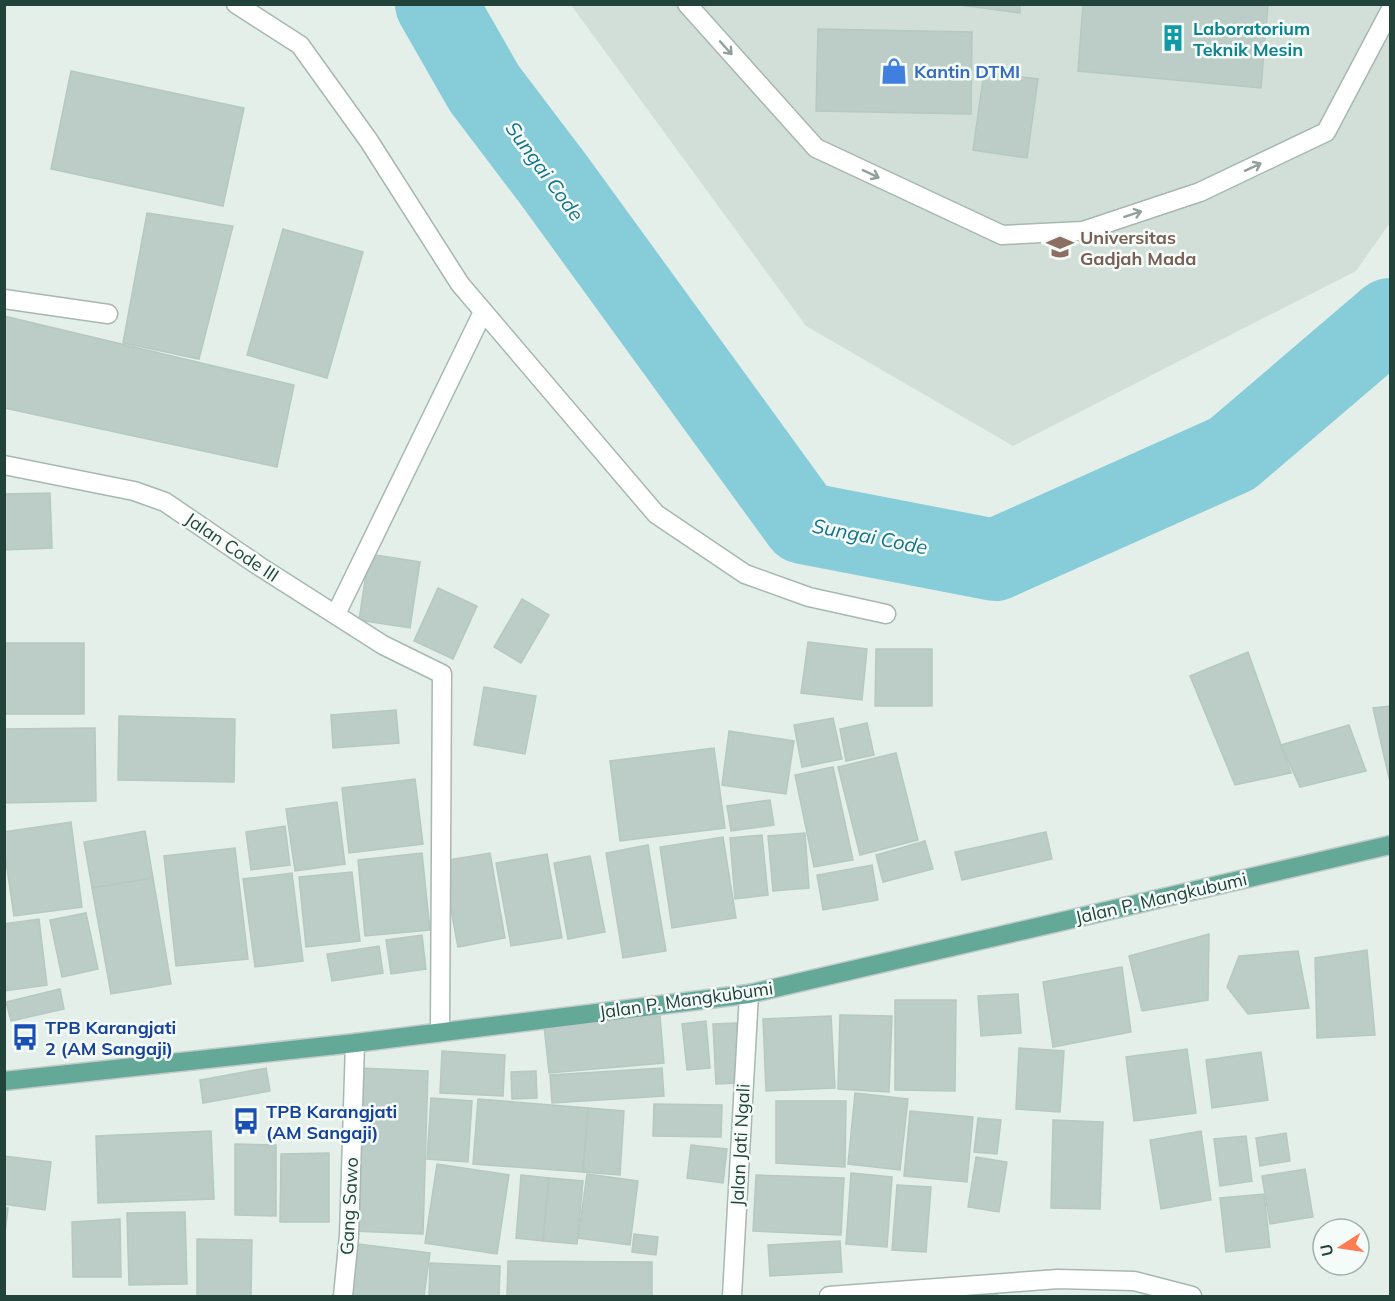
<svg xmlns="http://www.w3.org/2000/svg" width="1395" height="1301" viewBox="0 0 1395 1301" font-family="Mulish,sans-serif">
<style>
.built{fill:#d2dfd9}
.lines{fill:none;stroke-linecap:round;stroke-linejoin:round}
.river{stroke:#86cdd9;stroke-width:82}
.building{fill:#bbcdc6;stroke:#b5c9c1;stroke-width:1.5}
.minor-casing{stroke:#a6b8b1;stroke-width:21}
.major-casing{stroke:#c1cac8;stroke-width:21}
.minor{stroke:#fff;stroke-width:18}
.major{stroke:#64a997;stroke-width:18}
.oneway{stroke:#90a19c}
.labels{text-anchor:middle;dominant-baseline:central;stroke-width:5;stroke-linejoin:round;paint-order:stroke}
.culture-label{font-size:18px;font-weight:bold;fill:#0d838f;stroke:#f5fbf8;text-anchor:start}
.shop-label{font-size:18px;font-weight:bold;fill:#366cbe;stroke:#f5fbf8;text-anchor:start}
.education-label{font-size:18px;font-weight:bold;fill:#785e54;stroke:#f5fbf8;text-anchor:start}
.street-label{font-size:18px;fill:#214339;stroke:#f5fbf8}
.transit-label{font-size:18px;font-weight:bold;fill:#164399;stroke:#f5fbf8;text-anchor:start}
.water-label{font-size:20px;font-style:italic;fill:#137386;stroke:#f5fbf8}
</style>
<rect width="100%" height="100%" fill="#e4efea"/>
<polygon class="built" points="571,5 1390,5 1390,223 1356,271 1013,446 806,326"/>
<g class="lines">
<polyline class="river" points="436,4 484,88 553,179 803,523 995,560 1232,454 1390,319"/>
</g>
<g class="building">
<polygon points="953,4 1020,4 1020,13"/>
<polygon points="1083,4 1268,4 1261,88 1078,71"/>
<polygon points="818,29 972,32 971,114 816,111"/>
<polygon points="71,71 244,108 223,206 51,169"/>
<polygon points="984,72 1038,79 1027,158 973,150"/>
<polygon points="147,213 233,226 199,359 123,343"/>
<polygon points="283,229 363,252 327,378 247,355"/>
<polygon points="4,316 294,385 277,467 4,408"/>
<polygon points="50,493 52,548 4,550 4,494"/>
<polygon points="369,554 420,562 410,628 359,620"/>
<polygon points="438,588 477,606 453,659 414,641"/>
<polygon points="522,599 549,615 521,663 494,647"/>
<polygon points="808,642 867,649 862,700 801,693"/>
<rect x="4" y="643" width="80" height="71"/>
<polygon points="876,649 932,649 932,706 875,706"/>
<polygon points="1248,652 1291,773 1235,785 1190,676"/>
<polygon points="484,687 536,696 525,754 474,745"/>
<polygon points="1390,706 1390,778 1389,778 1373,708"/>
<polygon points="396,710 399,743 333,748 331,715"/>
<polygon points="119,716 235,719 234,782 118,780"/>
<polygon points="833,718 842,759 802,767 794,725"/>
<polygon points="867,723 874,755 846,761 840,729"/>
<polygon points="1349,725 1366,771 1300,787 1281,745"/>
<polygon points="95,728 96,801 4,803 4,729"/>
<polygon points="729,731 794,741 786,794 722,785"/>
<polygon points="714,748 725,828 620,841 610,761"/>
<polygon points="896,753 918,840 860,855 838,767"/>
<polygon points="833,767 853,860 814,867 795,775"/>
<polygon points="415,779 423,844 349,853 342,788"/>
<polygon points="770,800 774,825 731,831 727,806"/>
<polygon points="337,802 345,864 295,871 286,809"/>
<polygon points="71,822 82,907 14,916 4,848 4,832"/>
<polygon points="285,826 290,865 251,870 246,832"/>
<polygon points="145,831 153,878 92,888 84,842"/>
<polygon points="1046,832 1052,859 962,880 955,852"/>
<polygon points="805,833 809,888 773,891 768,836"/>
<polygon points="762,835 768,895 735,899 730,838"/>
<polygon points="723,837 736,918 672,928 660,847"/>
<polygon points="925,841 933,869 883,882 876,855"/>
<polygon points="648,845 666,951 623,958 606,853"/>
<polygon points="235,848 248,959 176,966 164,856"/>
<polygon points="422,853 430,930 365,936 358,860"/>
<polygon points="490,853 505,938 458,947 442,861"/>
<polygon points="547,854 562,938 511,946 496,863"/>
<polygon points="590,856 605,932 568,939 554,863"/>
<polygon points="872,865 878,900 823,910 817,875"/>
<polygon points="352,872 360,941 306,947 299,877"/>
<polygon points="292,873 303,961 255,967 243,879"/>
<polygon points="153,878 171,984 111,994 92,888"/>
<polygon points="86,913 98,969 62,977 50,920"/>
<polygon points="39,919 47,985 4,991 4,924"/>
<polygon points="1209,934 1208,1000 1142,1011 1129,956"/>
<polygon points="422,935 426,969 391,974 386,940"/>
<polygon points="379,946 383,973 332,981 327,954"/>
<polygon points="1367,950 1375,1035 1317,1038 1315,958"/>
<polygon points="1298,951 1309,1008 1248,1014 1227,987 1239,956"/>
<polygon points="1122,967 1131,1032 1053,1047 1043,982"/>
<polygon points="60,989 64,1009 11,1021 6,1002"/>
<polygon points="1018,994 1021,1033 981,1036 978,996"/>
<polygon points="895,1000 956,1000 955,1091 895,1090"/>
<polygon points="840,1015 892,1016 889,1092 838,1089"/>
<polygon points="660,1016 664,1063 549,1073 544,1026"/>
<polygon points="831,1016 835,1088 766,1091 763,1019"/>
<polygon points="706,1021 710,1068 687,1070 682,1024"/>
<polygon points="737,1023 739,1083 716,1084 713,1024"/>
<polygon points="1019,1048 1064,1051 1060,1112 1016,1109"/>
<polygon points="1187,1049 1196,1113 1134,1121 1126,1057"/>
<polygon points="442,1051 505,1055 503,1096 440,1093"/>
<polygon points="1261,1052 1268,1100 1212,1108 1206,1060"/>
<polygon points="266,1068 270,1091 203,1103 200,1080"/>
<polygon points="359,1068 428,1071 423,1234 353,1231"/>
<polygon points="662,1068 664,1096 552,1103 550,1075"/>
<polygon points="536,1071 537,1098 512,1099 511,1072"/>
<polygon points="855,1093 908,1099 900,1170 848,1164"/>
<polygon points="431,1098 472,1101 468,1162 427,1159"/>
<polygon points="478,1099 588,1108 583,1172 473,1164"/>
<polygon points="776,1101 846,1101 845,1167 776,1163"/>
<polygon points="654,1104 722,1105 721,1137 653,1136"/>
<polygon points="588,1108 624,1111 620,1175 583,1172"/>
<polygon points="910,1111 973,1117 967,1182 904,1176"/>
<polygon points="978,1118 1001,1120 997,1154 974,1152"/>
<polygon points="1053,1120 1103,1122 1100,1209 1051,1208"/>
<polygon points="211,1131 214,1199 98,1203 96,1136"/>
<polygon points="1201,1131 1211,1200 1161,1209 1150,1140"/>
<polygon points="1286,1133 1290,1161 1260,1166 1256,1138"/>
<polygon points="1246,1136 1252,1181 1220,1186 1214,1139"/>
<polygon points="235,1144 276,1145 276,1216 235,1215"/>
<polygon points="691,1145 727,1149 723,1183 687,1178"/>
<polygon points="329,1153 329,1222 280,1222 281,1154"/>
<polygon points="4,1156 51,1162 45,1210 4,1204"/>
<polygon points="976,1157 1007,1162 999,1212 968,1207"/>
<polygon points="437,1164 509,1175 497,1254 425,1243"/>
<polygon points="1305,1169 1313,1217 1270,1224 1262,1176"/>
<polygon points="851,1173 892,1177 887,1247 846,1244"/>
<polygon points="587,1174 638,1181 630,1245 578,1238"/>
<polygon points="521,1175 549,1178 543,1241 516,1238"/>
<polygon points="756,1175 844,1178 841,1235 753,1231"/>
<polygon points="549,1178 583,1181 577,1244 543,1241"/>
<polygon points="897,1185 931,1187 926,1252 892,1250"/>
<polygon points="1264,1194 1270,1247 1226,1252 1220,1198"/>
<polygon points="4,1208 8,1208 4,1242"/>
<polygon points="185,1212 187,1284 129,1285 127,1213"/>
<polygon points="120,1219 121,1277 73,1277 72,1222"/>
<polygon points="634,1234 658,1237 656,1255 632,1252"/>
<polygon points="197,1239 252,1240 251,1296 197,1296"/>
<polygon points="840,1241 842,1272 770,1276 768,1245"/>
<polygon points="358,1244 430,1253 424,1296 352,1296"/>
<polygon points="508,1261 652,1262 652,1296 507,1296"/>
<polygon points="430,1263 500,1266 499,1296 429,1296"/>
<polygon points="997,1287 998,1296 926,1296"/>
</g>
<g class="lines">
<defs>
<g id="minor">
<polyline points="236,4 300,45 369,141 460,284 656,514 745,574 809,597 886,614"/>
<polyline points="687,4 816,148 1002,235 1083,231 1200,192 1326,132 1390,11"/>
<polyline points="4,299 108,314"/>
<polyline points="4,465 134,491 165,502 259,566 383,645 442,674 440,1031"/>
<polyline points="336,614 483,312"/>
<polyline points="343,1296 349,1236 355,1043"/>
<polyline points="732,1296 749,994"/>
<polyline points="829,1296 1058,1279 1134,1281 1192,1296"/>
</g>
<polyline id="major" points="4,1081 355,1043 749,994 1390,845"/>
</defs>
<use href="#minor" class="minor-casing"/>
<use href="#major" class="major-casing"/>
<use href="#minor" class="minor"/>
<use href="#major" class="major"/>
</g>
<defs><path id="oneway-shaft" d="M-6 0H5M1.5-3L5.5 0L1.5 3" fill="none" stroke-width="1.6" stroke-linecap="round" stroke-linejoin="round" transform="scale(1.5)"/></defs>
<g class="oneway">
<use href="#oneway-shaft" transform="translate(726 48) rotate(48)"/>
<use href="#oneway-shaft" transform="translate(1253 167) rotate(-25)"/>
<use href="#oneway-shaft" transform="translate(871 174) rotate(25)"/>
<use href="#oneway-shaft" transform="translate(1133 214) rotate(-18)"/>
</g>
<defs>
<symbol id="building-bare" viewBox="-9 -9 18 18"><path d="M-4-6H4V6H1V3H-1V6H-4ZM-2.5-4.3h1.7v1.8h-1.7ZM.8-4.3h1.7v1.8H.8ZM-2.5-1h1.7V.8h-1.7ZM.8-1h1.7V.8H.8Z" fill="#0f9aa8" stroke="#f5fbf8" stroke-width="2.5" paint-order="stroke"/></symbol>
<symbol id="shop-bare" viewBox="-9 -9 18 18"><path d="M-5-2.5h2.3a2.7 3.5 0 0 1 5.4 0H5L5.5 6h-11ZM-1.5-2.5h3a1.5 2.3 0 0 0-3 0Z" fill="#3f7fe0" stroke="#f5fbf8" stroke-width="2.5" paint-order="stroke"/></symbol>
<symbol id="university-bare" viewBox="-9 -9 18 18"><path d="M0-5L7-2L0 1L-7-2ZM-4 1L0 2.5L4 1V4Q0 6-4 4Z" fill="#8d6e63" stroke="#f5fbf8" stroke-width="2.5" paint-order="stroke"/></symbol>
<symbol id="bus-bare" viewBox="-9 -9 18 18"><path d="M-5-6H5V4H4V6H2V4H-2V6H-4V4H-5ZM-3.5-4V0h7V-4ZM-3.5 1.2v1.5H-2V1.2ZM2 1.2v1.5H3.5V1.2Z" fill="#1a4fb4" stroke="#f5fbf8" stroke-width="2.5" paint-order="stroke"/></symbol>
</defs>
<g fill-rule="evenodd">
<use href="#building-bare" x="1154" y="19" width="38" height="38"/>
<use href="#shop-bare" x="875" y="52" width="38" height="38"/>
<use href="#university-bare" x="1041" y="228" width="38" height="38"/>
<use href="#bus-bare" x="6" y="1018" width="38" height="38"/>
<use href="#bus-bare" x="227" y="1102" width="38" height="38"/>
</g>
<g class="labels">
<g class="culture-label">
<text x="1193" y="28">Laboratorium<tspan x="1193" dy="21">Teknik Mesin</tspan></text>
</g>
<g class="shop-label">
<text x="914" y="71">Kantin DTMI</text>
</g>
<g class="education-label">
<text x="1080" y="237">Universitas<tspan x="1080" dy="21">Gadjah Mada</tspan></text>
</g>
<g class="street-label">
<text transform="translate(232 547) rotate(34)">Jalan Code III</text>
<text transform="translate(1161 898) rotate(-13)">Jalan P. Mangkubumi</text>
<text transform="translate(686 1000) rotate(-8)">Jalan P. Mangkubumi</text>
<text transform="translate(740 1145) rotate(-87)">Jalan Jati Ngali</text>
<text transform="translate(349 1206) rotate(-87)">Gang Sawo</text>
</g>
<g class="transit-label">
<text x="45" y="1027">TPB Karangjati<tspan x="45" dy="21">2 (AM Sangaji)</tspan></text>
<text x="266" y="1111">TPB Karangjati<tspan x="266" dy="21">(AM Sangaji)</tspan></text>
</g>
<g class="water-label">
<text transform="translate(545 171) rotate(54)">Sungai Code</text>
<text transform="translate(870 536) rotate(11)">Sungai Code</text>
</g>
</g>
<rect width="1395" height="1301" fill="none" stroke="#214339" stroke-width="12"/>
<g transform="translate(1341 1247) rotate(258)"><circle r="28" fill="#f5fbf8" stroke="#a0b1ac" stroke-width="1.5"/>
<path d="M0-4.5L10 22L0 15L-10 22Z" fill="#ff7b52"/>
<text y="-9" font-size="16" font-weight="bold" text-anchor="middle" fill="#214339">U</text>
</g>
</svg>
